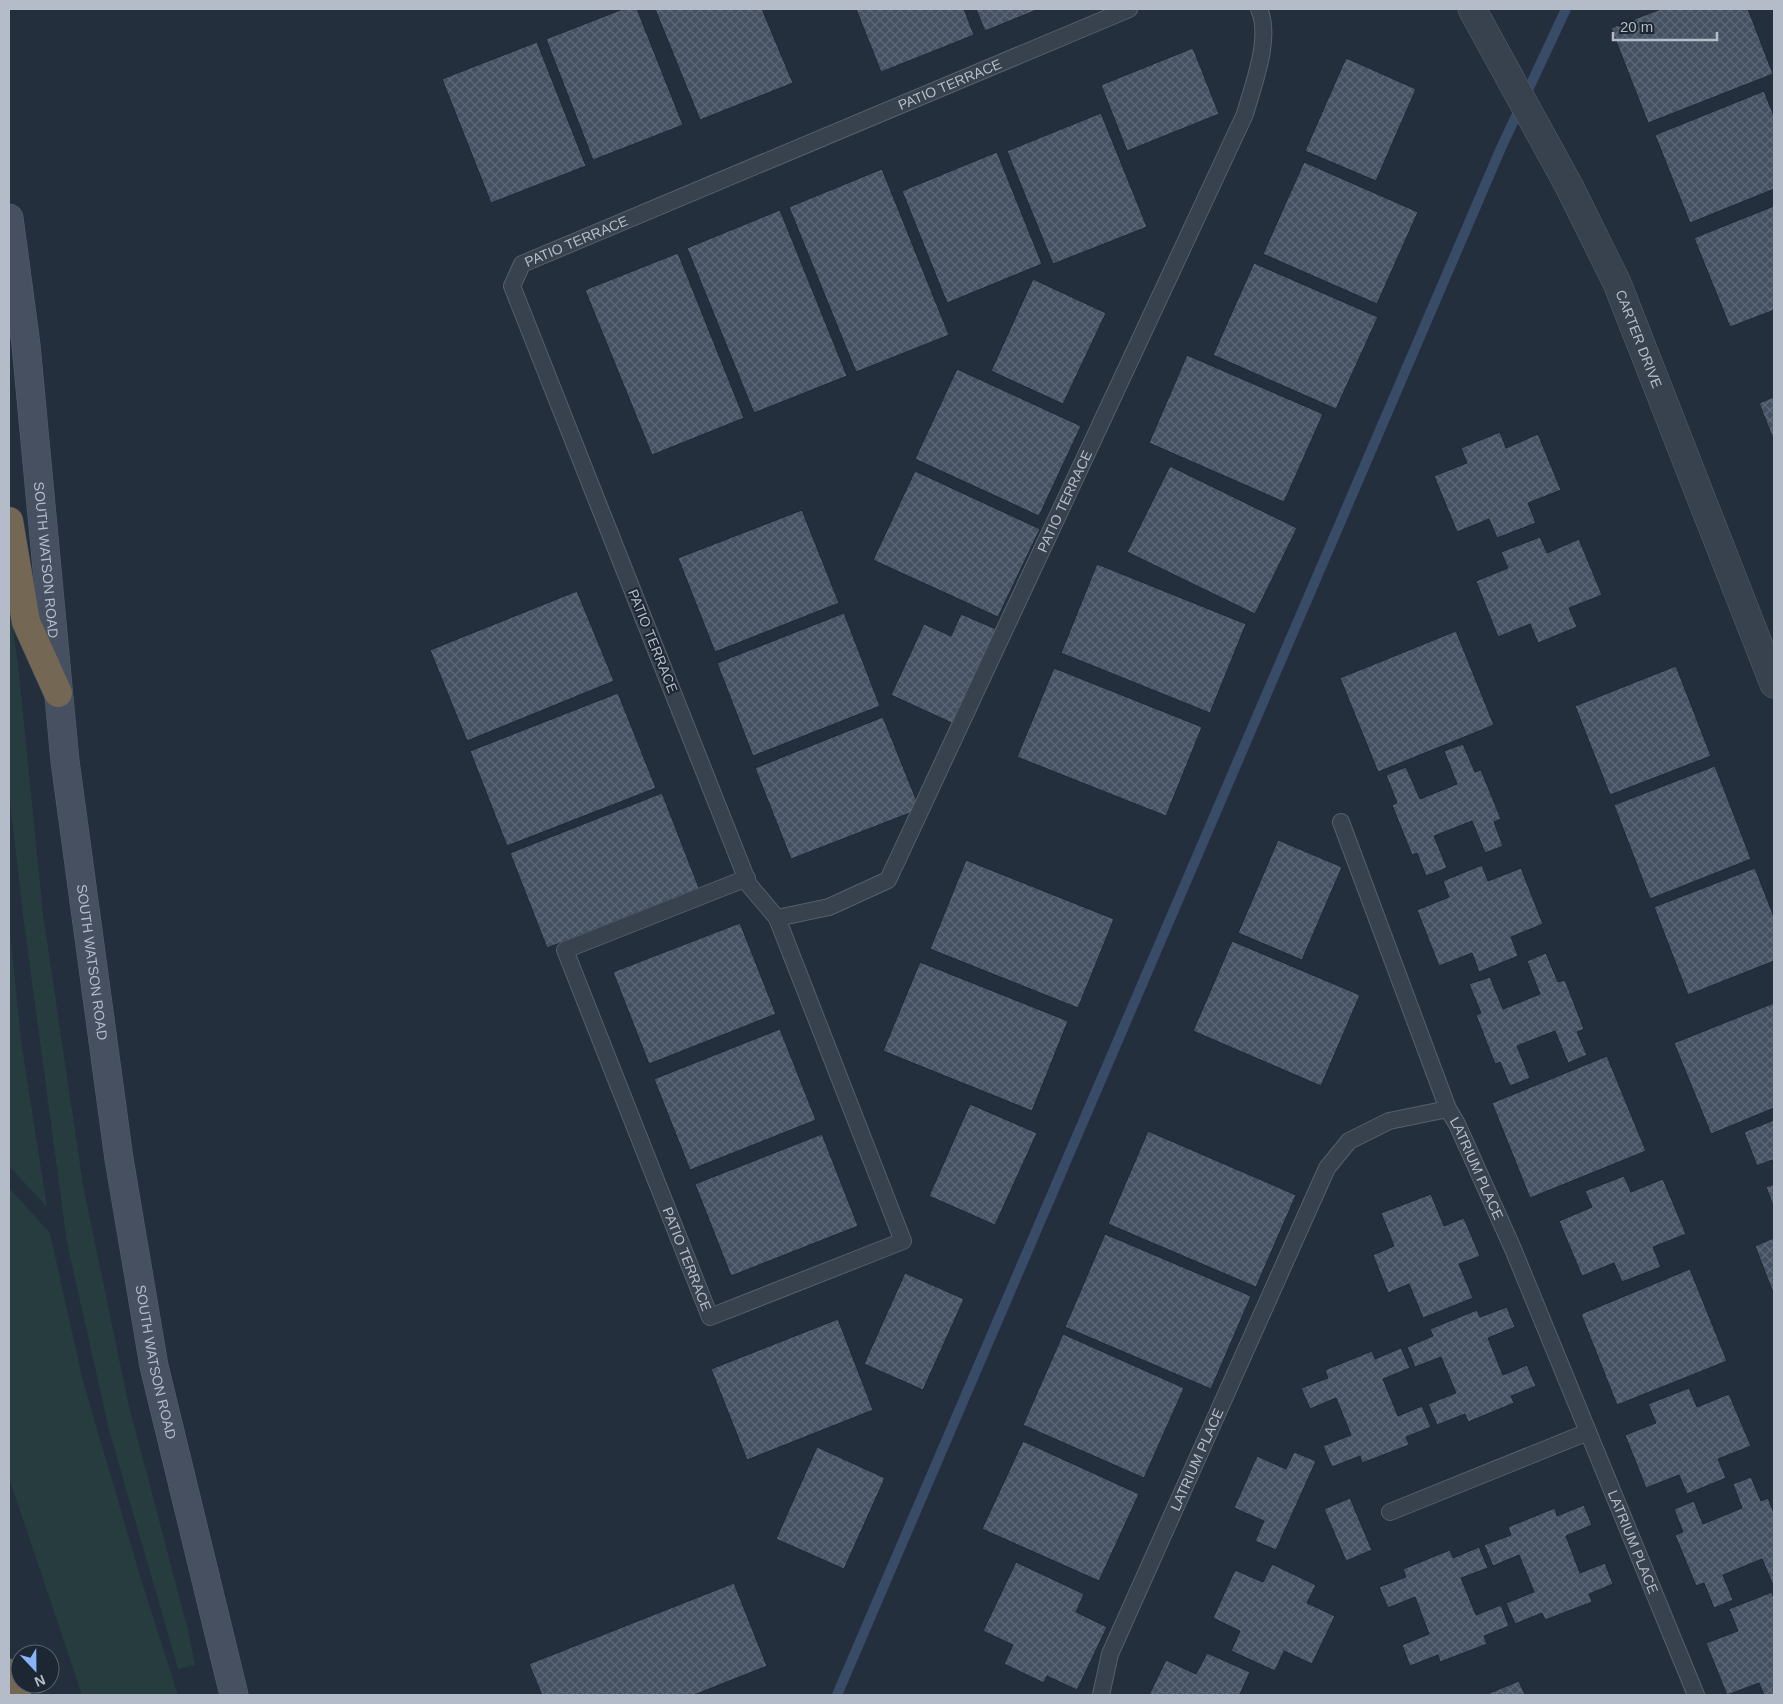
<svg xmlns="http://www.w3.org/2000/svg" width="1783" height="1704" viewBox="0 0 1783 1704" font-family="Arial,sans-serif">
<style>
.grass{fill:#263c3f}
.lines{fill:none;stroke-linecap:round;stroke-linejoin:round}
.stream{stroke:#394c67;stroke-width:10}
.building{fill:url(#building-cross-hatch);stroke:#1f2835}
.service-casing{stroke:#565f6c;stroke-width:18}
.tertiary-casing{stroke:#565f6c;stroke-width:29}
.secondary-casing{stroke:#565f6c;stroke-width:29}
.motorway-casing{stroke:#434c59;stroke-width:29}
.service{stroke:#38414e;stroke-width:16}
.tertiary{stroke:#38414e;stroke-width:28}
.secondary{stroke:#465061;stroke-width:28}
.motorway{stroke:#746855;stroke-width:28}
.labels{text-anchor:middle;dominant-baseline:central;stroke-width:4;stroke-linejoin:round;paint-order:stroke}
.street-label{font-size:14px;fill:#b4bcc9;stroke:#1d2633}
</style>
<defs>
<pattern id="building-cross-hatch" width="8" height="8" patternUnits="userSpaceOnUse" patternTransform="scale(1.25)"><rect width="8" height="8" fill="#455162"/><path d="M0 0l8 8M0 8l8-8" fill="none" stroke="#5d6877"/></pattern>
</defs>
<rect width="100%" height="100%" fill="#242f3e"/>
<g class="grass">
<polygon points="9,600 19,672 43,914 83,1185 128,1402 187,1626 195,1665 178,1669 109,1430 67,1243 23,915 9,792"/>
<polygon points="9,922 21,1041 47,1207 9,1166"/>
<polygon points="9,1188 50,1233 83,1381 141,1579 178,1695 82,1695 9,1478"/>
</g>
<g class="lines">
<polyline class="stream" points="837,1695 1501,148 1566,9"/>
</g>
<g class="building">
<polygon points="623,9 637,9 683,125 593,160 546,39"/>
<polygon points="655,9 762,9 793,83 700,120"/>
<polygon points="856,9 964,9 974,35 881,72"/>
<polygon points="976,9 1039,9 985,31"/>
<polygon points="1661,9 1748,9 1773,74 1648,123 1611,28"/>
<polygon points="537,42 586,166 491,203 442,79"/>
<polygon points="1193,48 1219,114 1127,151 1101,85"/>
<polygon points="1346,58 1416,89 1376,181 1305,151"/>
<polygon points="1764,91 1774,116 1774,189 1690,223 1655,135"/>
<polygon points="1101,113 1147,227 1053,264 1007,151"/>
<polygon points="997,152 1042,264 947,303 902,191"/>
<polygon points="1304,162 1418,212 1377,304 1263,254"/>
<polygon points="882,169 949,335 856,372 789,207"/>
<polygon points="1774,206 1774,310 1730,327 1694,238"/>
<polygon points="780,210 847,376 754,413 687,248"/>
<polygon points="678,253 744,418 652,455 585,290"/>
<polygon points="1254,263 1378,317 1336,409 1213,355"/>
<polygon points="1033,279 1106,313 1063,404 991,371"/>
<polygon points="1187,355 1323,414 1284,502 1149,443"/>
<polygon points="957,369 1081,426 1039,516 915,459"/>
<polygon points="1774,397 1774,441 1759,403"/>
<polygon points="1500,432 1506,448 1538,434 1561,490 1528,503 1536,523 1497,538 1489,519 1457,532 1434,476 1467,463 1461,448"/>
<polygon points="1170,466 1297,528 1255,614 1127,552"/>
<polygon points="915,471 1040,529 998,617 873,560"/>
<polygon points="802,510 839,603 715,652 678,558"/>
<polygon points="1540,537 1547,553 1579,539 1602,595 1569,608 1577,627 1538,643 1530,624 1498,637 1476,581 1508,568 1501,552"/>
<polygon points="1097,564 1246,624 1210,713 1061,653"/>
<polygon points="577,591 614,681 467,741 430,650"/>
<polygon points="844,613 880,706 753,756 717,663"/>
<polygon points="961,614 996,629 952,723 891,695 924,624 951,636"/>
<polygon points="1456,631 1494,725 1378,772 1340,678"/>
<polygon points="1676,666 1711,756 1610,795 1575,706"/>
<polygon points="1054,668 1202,727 1166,816 1017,757"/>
<polygon points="618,693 656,788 507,846 470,751"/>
<polygon points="883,717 920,809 791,859 755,768"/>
<polygon points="1463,744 1475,772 1481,770 1501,819 1494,822 1503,846 1485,853 1472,821 1434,836 1447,868 1426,876 1417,853 1412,855 1392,805 1397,803 1386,775 1406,767 1420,799 1457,784 1444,751"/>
<polygon points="1715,766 1751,859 1650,899 1614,805"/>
<polygon points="662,793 699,888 547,948 510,853"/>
<polygon points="1278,840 1342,867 1302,960 1238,933"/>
<polygon points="966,860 1114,919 1078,1008 930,949"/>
<polygon points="1482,865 1488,881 1521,868 1543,924 1511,937 1518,956 1479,972 1472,953 1439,966 1417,910 1449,897 1443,881"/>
<polygon points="1755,868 1774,917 1774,961 1688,995 1654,907"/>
<polygon points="740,923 776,1014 649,1064 613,972"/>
<polygon points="1232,941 1360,995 1321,1086 1193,1031"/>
<polygon points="1546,953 1558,982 1565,980 1584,1029 1577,1032 1587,1055 1568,1063 1555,1031 1517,1046 1530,1078 1510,1086 1500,1062 1495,1064 1476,1015 1481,1013 1469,984 1490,977 1503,1009 1540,994 1527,961"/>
<polygon points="920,962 1068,1021 1032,1111 883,1051"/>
<polygon points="1774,1003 1774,1108 1711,1134 1674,1043"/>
<polygon points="780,1029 816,1120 690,1170 654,1079"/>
<polygon points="1607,1056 1646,1151 1530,1198 1492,1103"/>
<polygon points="970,1104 1037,1133 995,1225 929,1196"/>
<polygon points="1774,1120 1774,1165 1772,1160 1757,1166 1744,1132"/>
<polygon points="1148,1131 1296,1195 1256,1287 1108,1224"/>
<polygon points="822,1134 858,1226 731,1276 695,1184"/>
<polygon points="1624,1176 1631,1192 1663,1179 1686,1234 1653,1247 1661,1267 1622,1282 1614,1263 1582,1276 1559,1221 1592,1207 1585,1191"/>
<polygon points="1774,1184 1774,1208 1766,1187"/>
<polygon points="1431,1194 1444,1226 1464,1218 1480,1256 1459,1264 1473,1298 1423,1318 1409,1284 1388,1293 1373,1255 1394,1246 1381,1213"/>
<polygon points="1105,1234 1251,1296 1211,1389 1065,1327"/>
<polygon points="1774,1238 1774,1295 1755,1246"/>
<polygon points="1690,1269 1727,1361 1617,1405 1581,1314"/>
<polygon points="905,1273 964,1299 923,1390 864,1364"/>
<polygon points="1507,1307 1515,1327 1488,1338 1503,1375 1527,1365 1536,1386 1511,1396 1514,1403 1468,1422 1465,1414 1437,1425 1428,1404 1456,1393 1441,1357 1415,1367 1407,1347 1433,1336 1430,1329 1477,1310 1480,1317"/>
<polygon points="838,1319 873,1410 747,1460 711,1369"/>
<polygon points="1063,1334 1184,1388 1144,1478 1023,1425"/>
<polygon points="1401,1348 1410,1368 1383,1379 1398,1416 1422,1406 1431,1427 1406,1437 1409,1445 1362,1463 1360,1456 1332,1467 1323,1446 1351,1435 1336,1398 1310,1409 1301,1388 1328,1378 1325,1370 1372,1351 1375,1359"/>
<polygon points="1689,1388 1697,1407 1729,1394 1751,1446 1718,1459 1726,1478 1687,1494 1679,1475 1646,1488 1625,1435 1656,1423 1648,1404"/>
<polygon points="1023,1441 1139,1494 1099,1581 982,1529"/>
<polygon points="817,1447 885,1478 844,1569 776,1539"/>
<polygon points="1294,1452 1316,1461 1276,1550 1255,1541 1264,1521 1234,1508 1257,1456 1286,1469"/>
<polygon points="1751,1477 1761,1501 1768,1498 1774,1513 1774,1584 1773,1585 1762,1559 1723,1575 1733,1600 1714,1608 1704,1583 1696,1586 1675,1535 1683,1532 1674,1509 1694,1501 1703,1524 1742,1508 1733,1484"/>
<polygon points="1350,1498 1372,1550 1346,1561 1324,1509"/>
<polygon points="1584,1505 1592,1525 1566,1536 1580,1573 1605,1563 1613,1584 1589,1594 1592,1602 1545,1620 1542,1613 1515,1624 1506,1603 1534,1592 1519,1555 1493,1566 1484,1545 1511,1535 1508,1527 1555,1508 1557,1516"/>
<polygon points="1479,1547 1488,1568 1461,1578 1476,1615 1501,1605 1509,1626 1484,1636 1487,1644 1440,1662 1438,1655 1410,1666 1402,1645 1429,1634 1415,1597 1388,1608 1379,1587 1406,1577 1403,1569 1450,1550 1453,1558"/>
<polygon points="1016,1562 1084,1594 1076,1612 1107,1627 1077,1690 1047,1676 1044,1683 1004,1664 1013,1645 983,1631"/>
<polygon points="1272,1564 1316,1585 1307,1603 1335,1616 1312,1664 1284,1651 1275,1671 1231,1651 1240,1631 1213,1618 1235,1570 1263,1582"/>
<polygon points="734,1583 767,1666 694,1695 542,1695 529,1664"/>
<polygon points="1772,1592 1774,1599 1774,1695 1764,1695 1759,1683 1727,1695 1706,1643 1738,1631 1729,1609"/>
<polygon points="1207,1653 1250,1672 1240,1694 1242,1695 1149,1695 1166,1660 1196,1674"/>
<polygon points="1519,1681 1525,1695 1485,1695"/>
</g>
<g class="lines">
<defs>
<g id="service">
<polyline points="1341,822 1448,1109"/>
<path id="s1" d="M 747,878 L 565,950 L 710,1317 L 903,1241 L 777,918 L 749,885 L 512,286 L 522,264 L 1129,9"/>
<path id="s2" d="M 777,918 L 829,907 L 888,880 L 1245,114 C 1253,85 1272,38 1259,9"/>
<polyline points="1390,1512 1588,1432"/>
<path id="s3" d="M 1101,1695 L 1110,1654 L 1327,1168 L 1349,1141 L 1389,1121 L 1448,1109 L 1457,1124 L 1513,1249 L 1696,1695"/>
</g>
<g id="tertiary">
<path id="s4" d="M 1472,9 L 1569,186 L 1617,283 L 1774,684"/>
</g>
<g id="secondary">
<path id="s5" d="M 9,218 L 26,345 L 65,761 L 119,1159 L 154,1366 L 234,1695"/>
</g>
<g id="motorway">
<polyline points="9,521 26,622 58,693"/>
<polyline points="9,1673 17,1695"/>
</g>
</defs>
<use href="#service" class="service-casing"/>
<use href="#tertiary" class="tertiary-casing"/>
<use href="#secondary" class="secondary-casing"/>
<use href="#motorway" class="motorway-casing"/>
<use href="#service" class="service"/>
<use href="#tertiary" class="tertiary"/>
<use href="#secondary" class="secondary"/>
<use href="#motorway" class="motorway"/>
</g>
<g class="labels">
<g class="street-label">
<text stroke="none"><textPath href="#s1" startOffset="2320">PATIO TERRACE</textPath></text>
<text stroke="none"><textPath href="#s1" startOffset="1915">PATIO TERRACE</textPath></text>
<text stroke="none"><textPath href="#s4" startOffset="370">CARTER DRIVE</textPath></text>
<text stroke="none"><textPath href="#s2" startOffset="536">PATIO TERRACE</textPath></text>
<text stroke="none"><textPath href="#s5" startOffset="344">SOUTH WATSON ROAD</textPath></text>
<text transform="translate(653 641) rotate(68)">PATIO TERRACE</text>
<text stroke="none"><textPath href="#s5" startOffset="749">SOUTH WATSON ROAD</textPath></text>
<text stroke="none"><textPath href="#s3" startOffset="780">LATRIUM PLACE</textPath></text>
<text stroke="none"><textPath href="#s1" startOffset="528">PATIO TERRACE</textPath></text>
<text stroke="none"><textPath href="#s5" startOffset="1154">SOUTH WATSON ROAD</textPath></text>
<text stroke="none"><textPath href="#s3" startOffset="255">LATRIUM PLACE</textPath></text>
<text stroke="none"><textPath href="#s3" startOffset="1185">LATRIUM PLACE</textPath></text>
</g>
</g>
<rect width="1783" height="1704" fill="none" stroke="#b4bcc9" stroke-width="20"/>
<g transform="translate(35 1669) rotate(158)"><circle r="24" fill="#1d2633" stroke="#59626f"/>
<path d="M0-4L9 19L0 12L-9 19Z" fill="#8ab4f8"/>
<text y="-8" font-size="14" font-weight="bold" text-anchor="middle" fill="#b4bcc9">N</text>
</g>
<path d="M1613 32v8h104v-8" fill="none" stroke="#b4bcc9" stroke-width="2.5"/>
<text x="1620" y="32" font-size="15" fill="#b4bcc9" stroke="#1d2633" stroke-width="4" paint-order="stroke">20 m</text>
</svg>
